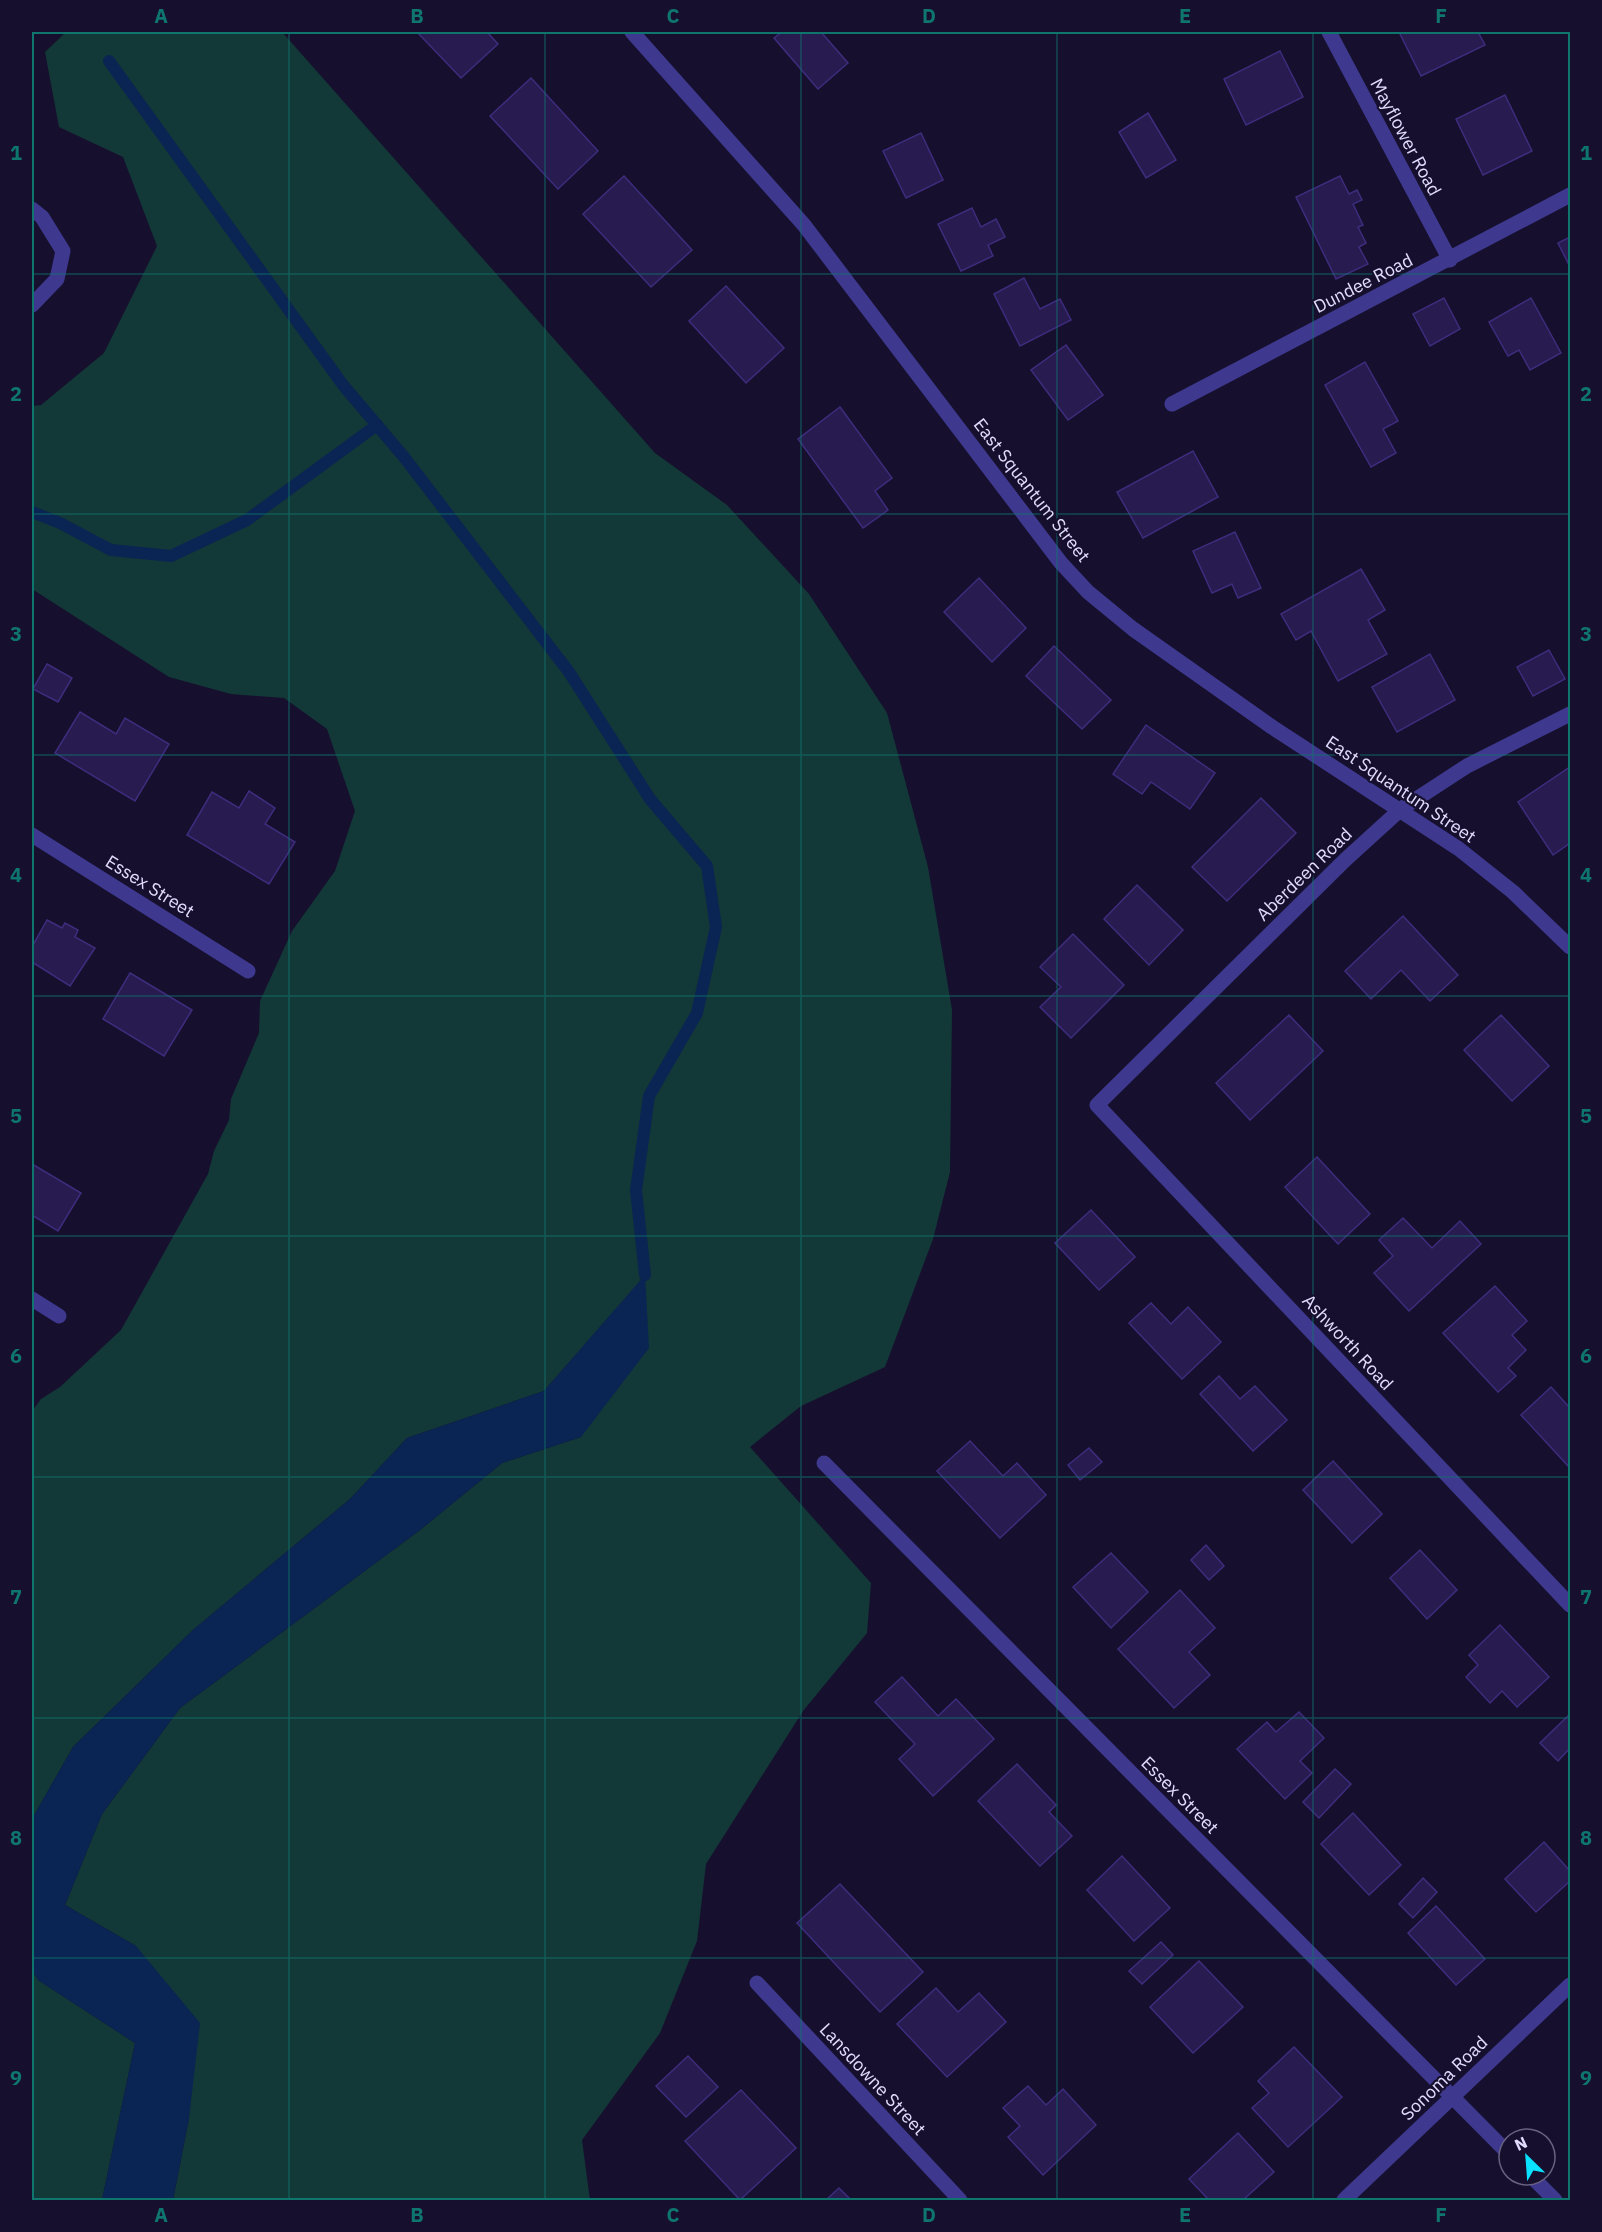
<svg xmlns="http://www.w3.org/2000/svg" width="1602" height="2232" viewBox="0 0 1602 2232" font-family="'IBM Plex Sans',sans-serif">
<style>
.green{fill:#133838}
.water{fill:#0a2453}
.lines{fill:none;stroke-linecap:round;stroke-linejoin:round}
.stream{stroke:#0a2453;stroke-width:12}
.building{fill:#271b50;stroke:#3e2c7d;stroke-width:1.5}
.lane{stroke:#3e398f;stroke-width:15}
.street{stroke:#3e398f;stroke-width:15}
.grid{fill:none;stroke:#0f766e;stroke-width:1.5;stroke-opacity:0.55}
.labels{text-anchor:middle;dominant-baseline:central;stroke-width:4.5;stroke-linejoin:round;paint-order:stroke}
.street-label{font-size:18px;fill:#e2ddff;stroke:#16102e}
.neatline{fill:none;stroke:#0f766e;stroke-width:2}
.grid-label{font-size:20px;text-anchor:middle;font-weight:bold;fill:#0f766e}
</style>
<rect width="100%" height="100%" fill="#16102e"/>
<g class="green">
<polygon points="66,32 282,32 655,453 727,505 809,594 887,713 928,867 952,1010 950,1172 933,1239 885,1367 801,1406 750,1447 871,1583 867,1633 803,1711 706,1864 697,1941 660,2033 582,2140 590,2200 173,2200 189,2118 136,1946 65,1905 102,1814 180,1708 420,1530 502,1463 581,1437 645,1276 544,1391 407,1438 350,1499 193,1630 73,1747 32,1819 32,1411 41,1399 60,1387 121,1330 208,1174 214,1151 229,1120 231,1099 259,1033 260,1001 292,931 335,871 355,811 327,729 284,698 231,694 169,677 32,589 32,406 41,405 104,353 157,246 123,157 59,127 45,52"/>
<polygon points="32,1970 38,1980 135,2043 102,2200 32,2200"/>
</g>
<polygon class="water" points="645,1275 649,1348 581,1437 502,1463 420,1530 180,1708 102,1814 65,1905 136,1946 200,2023 189,2118 173,2200 102,2200 135,2043 38,1980 32,1970 32,1819 73,1747 193,1630 350,1499 407,1438 544,1391"/>
<g class="lines">
<g class="stream">
<polyline points="109,61 343,385 404,457 569,672 650,799 707,866 716,927 697,1013 649,1096 636,1190 645,1275"/>
<polyline points="32,512 60,523 111,550 171,556 247,520 377,425"/>
</g>
</g>
<g class="building">
<polygon points="417,32 487,32 498,44 461,78"/>
<polygon points="782,32 821,32 848,63 818,89 774,38"/>
<polygon points="1399,32 1478,32 1485,45 1421,76"/>
<polygon points="1280,51 1303,97 1246,125 1224,79"/>
<polygon points="531,78 598,151 558,189 490,116"/>
<polygon points="1505,95 1532,151 1483,175 1456,119"/>
<polygon points="1148,113 1176,160 1146,178 1119,132"/>
<polygon points="921,133 943,180 906,198 883,151"/>
<polygon points="624,176 692,250 651,287 583,214"/>
<polygon points="1340,176 1349,194 1357,190 1362,200 1353,204 1363,225 1358,227 1366,243 1359,247 1368,264 1336,279 1296,197"/>
<polygon points="972,208 981,227 996,219 1005,237 988,245 993,256 961,271 938,224"/>
<polygon points="1570,237 1570,267 1558,243"/>
<polygon points="1024,278 1040,309 1060,299 1071,320 1020,346 994,294"/>
<polygon points="726,286 784,348 746,383 689,321"/>
<polygon points="1444,298 1460,329 1430,346 1413,314"/>
<polygon points="1531,298 1561,353 1530,370 1519,350 1508,356 1489,322"/>
<polygon points="1066,345 1103,395 1068,420 1031,370"/>
<polygon points="1365,362 1398,421 1383,429 1396,453 1371,467 1325,385"/>
<polygon points="840,407 892,478 875,491 888,510 863,528 798,439"/>
<polygon points="1193,451 1218,497 1143,538 1117,492"/>
<polygon points="1235,532 1261,588 1238,598 1232,584 1212,593 1193,551"/>
<polygon points="1361,569 1385,610 1368,620 1387,654 1338,681 1311,631 1296,640 1281,614"/>
<polygon points="979,578 1026,628 992,662 944,612"/>
<polygon points="1054,646 1111,700 1082,729 1026,676"/>
<polygon points="1549,650 1565,679 1533,696 1517,667"/>
<polygon points="1430,654 1455,700 1397,732 1372,687"/>
<polygon points="47,664 72,678 58,702 33,689"/>
<polygon points="80,712 116,734 125,718 169,744 135,801 55,753"/>
<polygon points="1146,725 1215,773 1190,809 1151,782 1142,794 1113,774"/>
<polygon points="1570,767 1570,843 1553,855 1518,802"/>
<polygon points="249,791 275,808 265,824 295,842 269,884 187,835 212,792 239,808"/>
<polygon points="1261,798 1296,833 1227,901 1192,867"/>
<polygon points="1137,885 1183,930 1149,965 1104,919"/>
<polygon points="1403,916 1458,975 1430,1001 1401,970 1371,999 1345,971"/>
<polygon points="47,920 62,928 65,923 78,930 75,937 95,948 70,986 32,962 32,947"/>
<polygon points="1073,934 1124,985 1071,1038 1040,1007 1061,987 1040,967"/>
<polygon points="130,973 192,1010 164,1056 103,1019"/>
<polygon points="1289,1015 1323,1051 1250,1120 1216,1083"/>
<polygon points="1501,1015 1549,1066 1512,1101 1464,1050"/>
<polygon points="1317,1157 1370,1214 1338,1244 1285,1187"/>
<polygon points="32,1164 81,1193 58,1231 32,1215"/>
<polygon points="1091,1210 1135,1257 1099,1290 1055,1243"/>
<polygon points="1403,1218 1432,1248 1460,1221 1481,1244 1409,1311 1374,1273 1393,1256 1379,1240"/>
<polygon points="1495,1286 1527,1321 1512,1335 1526,1350 1508,1368 1516,1376 1498,1392 1443,1333"/>
<polygon points="1151,1303 1171,1324 1188,1307 1221,1342 1182,1379 1129,1323"/>
<polygon points="1219,1376 1240,1399 1255,1386 1287,1420 1253,1451 1200,1394"/>
<polygon points="1551,1387 1570,1408 1570,1468 1521,1415"/>
<polygon points="970,1441 1003,1476 1017,1463 1046,1495 1000,1538 937,1471"/>
<polygon points="1089,1448 1102,1462 1080,1480 1068,1465"/>
<polygon points="1333,1461 1382,1514 1352,1543 1303,1490"/>
<polygon points="1206,1545 1224,1566 1209,1580 1191,1560"/>
<polygon points="1420,1550 1457,1590 1427,1619 1390,1578"/>
<polygon points="1111,1553 1148,1592 1111,1628 1073,1587"/>
<polygon points="1180,1590 1215,1628 1189,1652 1210,1675 1174,1708 1118,1649"/>
<polygon points="1500,1625 1549,1677 1517,1707 1502,1691 1490,1703 1466,1677 1478,1665 1469,1655"/>
<polygon points="902,1677 938,1716 956,1699 994,1739 933,1796 899,1759 915,1744 875,1702"/>
<polygon points="1299,1712 1324,1738 1300,1761 1312,1773 1285,1799 1237,1749 1267,1722 1276,1732"/>
<polygon points="1570,1714 1570,1748 1558,1761 1540,1743"/>
<polygon points="1017,1764 1056,1805 1049,1812 1072,1836 1040,1866 978,1801"/>
<polygon points="1335,1769 1351,1784 1319,1818 1303,1802"/>
<polygon points="1353,1813 1401,1865 1369,1895 1321,1844"/>
<polygon points="1544,1842 1570,1871 1570,1881 1536,1912 1505,1879"/>
<polygon points="1122,1856 1170,1908 1134,1941 1087,1890"/>
<polygon points="1423,1878 1437,1892 1413,1918 1399,1904"/>
<polygon points="840,1884 923,1972 880,2012 797,1923"/>
<polygon points="1436,1906 1485,1959 1456,1985 1408,1933"/>
<polygon points="1161,1942 1173,1955 1142,1984 1129,1971"/>
<polygon points="1199,1961 1243,2007 1193,2053 1150,2007"/>
<polygon points="936,1988 958,2012 979,1993 1006,2022 947,2077 897,2024"/>
<polygon points="1294,2047 1342,2097 1288,2147 1252,2108 1269,2093 1258,2081"/>
<polygon points="688,2056 718,2087 686,2117 656,2086"/>
<polygon points="1028,2086 1046,2105 1063,2089 1096,2125 1043,2175 1008,2137 1020,2126 1003,2108"/>
<polygon points="741,2090 796,2148 740,2200 685,2141"/>
<polygon points="1238,2133 1274,2172 1243,2200 1209,2200 1189,2179"/>
<polygon points="839,2188 851,2200 826,2200"/>
</g>
<g class="lines">
<polyline class="lane" points="32,209 42,217 63,251 57,279 32,305"/>
<g class="street">
<polyline points="632,32 804,225 1061,563 1088,592 1133,629 1272,727 1459,849 1513,892 1570,947"/>
<polyline points="1329,32 1450,260"/>
<polyline points="1172,404 1570,195"/>
<polyline points="1570,714 1467,766 1401,809 1345,860 1097,1105 1570,1605"/>
<polyline points="32,835 248,971"/>
<polyline points="32,1299 59,1316"/>
<polyline points="824,1463 1509,2154"/>
<polyline points="757,1983 960,2200"/>
<polyline points="1530,2175 1555,2200"/>
<polyline points="1344,2200 1570,1985"/>
</g>
</g>
<path class="grid" d="M 289,32 L 289,2200M 545,32 L 545,2200M 801,32 L 801,2200M 1057,32 L 1057,2200M 1313,32 L 1313,2200M 32,274 L 1570,274M 32,514 L 1570,514M 32,755 L 1570,755M 32,996 L 1570,996M 32,1236 L 1570,1236M 32,1477 L 1570,1477M 32,1718 L 1570,1718M 32,1958 L 1570,1958"/>
<g class="labels">
<g class="street-label">
<text transform="translate(1406 137) rotate(62)">Mayflower Road</text>
<text transform="translate(1363 283) rotate(-27)">Dundee Road</text>
<text transform="translate(1032 490) rotate(52)">East Squantum Street</text>
<text transform="translate(1401 789) rotate(34)">East Squantum Street</text>
<text transform="translate(1304 874) rotate(-44)">Aberdeen Road</text>
<text transform="translate(150 886) rotate(32)">Essex Street</text>
<text transform="translate(1348 1342) rotate(47)">Ashworth Road</text>
<text transform="translate(1180 1795) rotate(45)">Essex Street</text>
<text transform="translate(1444 2078) rotate(-44)">Sonoma Road</text>
<text transform="translate(873 2079) rotate(47)">Lansdowne Street</text>
</g>
</g>
<rect width="1602" height="2232" fill="none" stroke="#16102e" stroke-width="66"/>
<g transform="translate(1527 2157) rotate(335)"><circle r="28" fill="#16102e" stroke="#686282" stroke-width="1.5"/>
<path d="M0-4.5L10 22L0 15L-10 22Z" fill="#09e2ff"/>
<text y="-9" font-size="16" font-weight="bold" text-anchor="middle" fill="#e2ddff">N</text>
</g>
<rect x="33" y="33" width="1536" height="2166" class="neatline"/>
<g class="grid-label">
<text x="161" y="23">A</text>
<text x="417" y="23">B</text>
<text x="673" y="23">C</text>
<text x="929" y="23">D</text>
<text x="1185" y="23">E</text>
<text x="1441" y="23">F</text>
<text x="16" y="160">1</text>
<text x="1586" y="160">1</text>
<text x="16" y="401">2</text>
<text x="1586" y="401">2</text>
<text x="16" y="641">3</text>
<text x="1586" y="641">3</text>
<text x="16" y="882">4</text>
<text x="1586" y="882">4</text>
<text x="16" y="1123">5</text>
<text x="1586" y="1123">5</text>
<text x="16" y="1363">6</text>
<text x="1586" y="1363">6</text>
<text x="16" y="1604">7</text>
<text x="1586" y="1604">7</text>
<text x="16" y="1845">8</text>
<text x="1586" y="1845">8</text>
<text x="16" y="2085">9</text>
<text x="1586" y="2085">9</text>
<text x="161" y="2222">A</text>
<text x="417" y="2222">B</text>
<text x="673" y="2222">C</text>
<text x="929" y="2222">D</text>
<text x="1185" y="2222">E</text>
<text x="1441" y="2222">F</text>
</g>
</svg>
